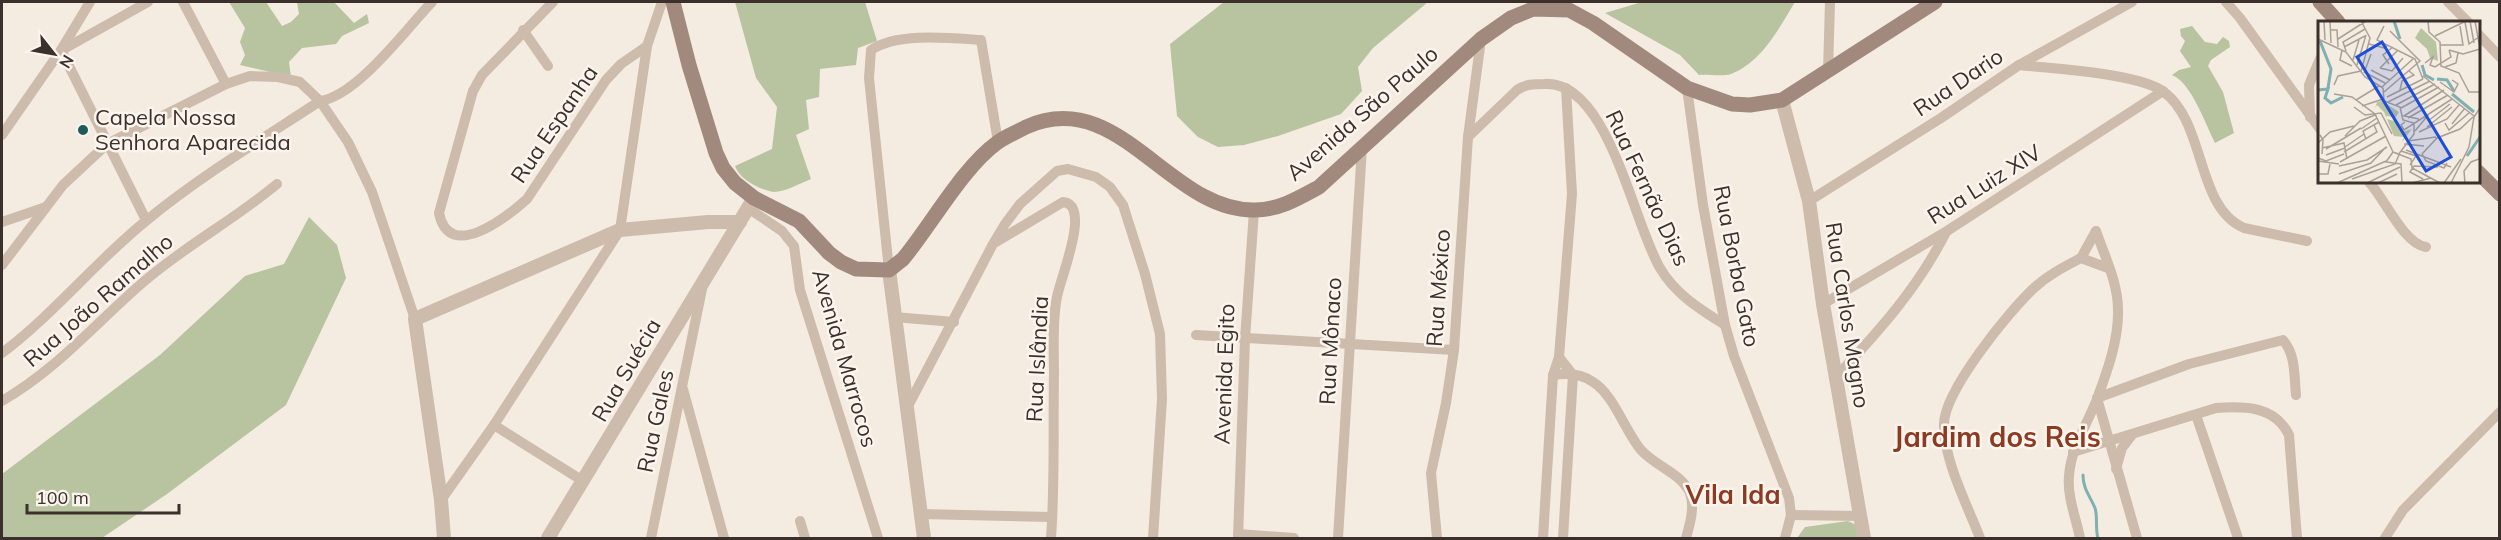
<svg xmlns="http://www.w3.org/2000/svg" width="2501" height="540" viewBox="0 0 2501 540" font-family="Mulish,sans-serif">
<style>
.green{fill:#b8c4a0}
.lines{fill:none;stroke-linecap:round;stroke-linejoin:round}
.stream{stroke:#7fb0b2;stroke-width:3}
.minor{stroke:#cdbbac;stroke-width:10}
.tertiary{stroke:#cdbbac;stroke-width:14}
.secondary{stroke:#a18a7d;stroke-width:15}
.poi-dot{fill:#1f5a5e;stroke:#fbf5ee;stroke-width:2}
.labels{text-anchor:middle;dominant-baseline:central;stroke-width:5;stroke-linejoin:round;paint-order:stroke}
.street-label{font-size:22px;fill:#3b302b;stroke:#fbf5ee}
.poi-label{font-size:22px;fill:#3b302b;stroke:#fbf5ee;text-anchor:start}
.quarter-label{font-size:26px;font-weight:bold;fill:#8c3b22;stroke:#fbf5ee}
.district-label{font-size:28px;font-weight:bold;fill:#8c3b22;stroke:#fbf5ee}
.inset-river{fill:none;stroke:#7fb0b2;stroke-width:3}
.inset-road{fill:none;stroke:#aaa098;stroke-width:1.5}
.view{fill:#1d4ed8;fill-opacity:0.15;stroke:#1d4ed8;stroke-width:3}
.inset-edge{fill:none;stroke:#3b302b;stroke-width:3}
</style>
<rect width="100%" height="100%" fill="#f4ebe1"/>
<g class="green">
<polygon points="229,2 266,2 282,26 291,22 299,14 297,2 334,2 354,23 367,14 369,23 342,36 336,44 302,48 289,62 291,77 240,65 245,55 240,42 245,28"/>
<path d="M 735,2 L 865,2 L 877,41 L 858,48 L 856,65 L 820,69 L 819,97 L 806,100 L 809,129 L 796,135 L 811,179 C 801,183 785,192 774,192 C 760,190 740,180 735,166 L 772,149 L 777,107 L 756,78 Z"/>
<polygon points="1224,2 1428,2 1373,48 1358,67 1362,91 1341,114 1278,136 1244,145 1218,147 1198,137 1177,116 1170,44"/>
<path d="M 1642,2 L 1795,2 C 1779,28 1762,62 1731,74 C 1722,77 1708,74 1699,75 L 1680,55 L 1605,13 Z"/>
<path d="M 2192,26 L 2205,42 L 2217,44 L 2223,37 L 2229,41 L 2230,47 L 2211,60 L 2208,66 L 2223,92 L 2234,133 L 2215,143 C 2206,125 2191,82 2172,75 L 2179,70 L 2191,67 L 2180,51 L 2185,41 L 2181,36 L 2180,29 Z"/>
<polygon points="309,217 337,245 346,278 286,405 167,494 102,538 2,538 2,474 160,355 245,276 284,264"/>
<polygon points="1848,521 1858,526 1861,538 1797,538 1805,527"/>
</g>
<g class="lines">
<path class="stream" d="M 2083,475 C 2083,489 2090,496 2095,508 C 2098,517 2095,529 2098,538"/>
<g class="minor">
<polyline points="183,2 226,84"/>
<path d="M 553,2 L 482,75 L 473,91 L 439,213 C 449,263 507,217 527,199 L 606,80 L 621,64 L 647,46"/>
<polyline points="2226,2 2240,18 2320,129"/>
<polyline points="2448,2 2468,22"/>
<polyline points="523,30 548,66"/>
<polyline points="2478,34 2500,57"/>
<polyline points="61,50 146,220"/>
<polyline points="62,50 148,2"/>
<path d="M 2019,65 C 2053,69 2139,73 2164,92 C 2206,123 2196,208 2244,228 L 2307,241"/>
<polyline points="1828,72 1830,2"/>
<polyline points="1687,88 1703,205 1725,325 1734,356 1789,498 1791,515 1785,538"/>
<polyline points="2310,117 2309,85 2320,59"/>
<polyline points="2,135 61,50 90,2"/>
<path d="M 1468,137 L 1517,90 C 1526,84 1534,84 1544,84 C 1608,79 1633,223 1660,268 C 1675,294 1700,309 1725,325"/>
<path d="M 2369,182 C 2385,199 2403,243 2426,247"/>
<polyline points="1809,201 1941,118 2019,65 2132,2"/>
<polyline points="748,208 782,231 794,246 800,290 878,538"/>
<polyline points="2,222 46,207"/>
<path d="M 996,242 L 1063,202 C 1092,204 1060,279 1057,297 C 1052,321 1054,349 1054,374 C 1053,429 1055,484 1051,538"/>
<polyline points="2081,258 2096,231"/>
<polyline points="2,265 63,185 107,144 226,84 250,76 278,77 300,82 320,101 348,142 372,192 415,319"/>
<path d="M 889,270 L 869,78 L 871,50 C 897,32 951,38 981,40 L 998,142"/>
<polyline points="1823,304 1947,231 2163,91"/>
<polyline points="894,317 954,322"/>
<polyline points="1196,335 1454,350"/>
<path d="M 2,353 C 54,314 96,261 147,220 C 201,176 262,139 320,101 C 357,96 406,29 432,2"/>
<polyline points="1559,357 1573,375 1563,538"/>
<path d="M 1553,375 C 1566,373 1582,374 1593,382 C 1614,395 1625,431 1641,450 C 1655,466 1681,473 1690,493 C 1695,507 1690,524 1686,538"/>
<path d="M 1836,377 C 1878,332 1918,288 1946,232"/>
<polyline points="683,389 724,538"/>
<path d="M 2097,398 L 2189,364 L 2283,340 C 2296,355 2294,376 2296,395"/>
<polyline points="2097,398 2137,538"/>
<path d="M 2,401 C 57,369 94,325 141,284 C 183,247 234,220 277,184"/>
<polyline points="906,410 993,244 1005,224 1020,204 1057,171 1068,169 1096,177 1110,187 1123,205 1145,274 1160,334 1162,399 1153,538"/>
<polyline points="2196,415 2238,538"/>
<polyline points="494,425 583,481"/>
<path d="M 2073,452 L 2216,408 C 2245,406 2275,406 2289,435 L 2297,538"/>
<polyline points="2116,469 2122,448 2132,435"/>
<polyline points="441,500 494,425 620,230 647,46 662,2"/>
<polyline points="921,514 1052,517"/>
<polyline points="1791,515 1861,516"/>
<polyline points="800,521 805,538"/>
<polyline points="1238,534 1294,538"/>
<polyline points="651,538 702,289"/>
<polyline points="1238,538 1245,339 1254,211"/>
<polyline points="1338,538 1362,147"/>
<polyline points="1437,538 1431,473 1446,403 1454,350 1468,137 1481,39"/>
<polyline points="1543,538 1553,375 1559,357 1572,194 1566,88"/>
<path d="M 1980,538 C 1967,504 1944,461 1944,425 C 1943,392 2010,310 2034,288 C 2048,275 2064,267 2081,258 L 2108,268"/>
<path d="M 2080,538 C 2076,518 2067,496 2069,476 C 2071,447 2087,425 2097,399 C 2107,372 2119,339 2118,310 C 2118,283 2105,257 2096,231"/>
<polyline points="2385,538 2403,510 2500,412"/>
</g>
<g class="tertiary">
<polyline points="1782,100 1809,201 1823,304 1864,538"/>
<polyline points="889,270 924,538"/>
<polyline points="444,538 441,500 415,319 620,230 708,222 740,222"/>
<polyline points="548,538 754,198"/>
</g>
<g class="secondary">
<path d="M 673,2 L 689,65 L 716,153 L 723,168 L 735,183 L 754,198 L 799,221 L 829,253 L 841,262 L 856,269 L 889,270 L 903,259 C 932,224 962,168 998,142 C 1006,136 1017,132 1026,127 C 1119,85 1169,212 1255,210 C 1279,210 1299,198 1319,187 L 1481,39 L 1511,18 L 1533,9 L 1569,10 L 1593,23 L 1687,88 L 1732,104 L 1750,105 L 1782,100 L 1935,2"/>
<polyline points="2320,2 2338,22"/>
<polyline points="2478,172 2500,194"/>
</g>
</g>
<circle class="poi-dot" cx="83" cy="130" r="6"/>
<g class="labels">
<g class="street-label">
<text transform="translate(1958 82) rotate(-34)">Rua Dario</text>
<text transform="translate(1362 113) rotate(-41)">Avenida São Paulo</text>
<text transform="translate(554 124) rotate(-56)">Rua Espanha</text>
<text transform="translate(1984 184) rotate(-32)">Rua Luiz XIV</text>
<text transform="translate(1648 188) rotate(65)">Rua Fernão Dias</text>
<text transform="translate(1737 266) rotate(79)">Rua Borba Gato</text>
<text transform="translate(1438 288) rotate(-86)">Rua México</text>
<text transform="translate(98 300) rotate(-41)">Rua João Ramalho</text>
<text transform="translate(1848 315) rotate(81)">Rua Carlos Magno</text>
<text transform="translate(1330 341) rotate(-87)">Rua Mônaco</text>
<text transform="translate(845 358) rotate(74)">Avenida Marrocos</text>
<text transform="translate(1037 359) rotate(-87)">Rua Islândia</text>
<text transform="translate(626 370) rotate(-60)">Rua Suécia</text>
<text transform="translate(1224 374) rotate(-88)">Avenida Egito</text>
<text transform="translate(655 421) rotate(-78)">Rua Gales</text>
</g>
<g class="poi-label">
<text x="95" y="117">Capela Nossa<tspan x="95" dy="25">Senhora Aparecida</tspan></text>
</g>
<g class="quarter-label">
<text x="1733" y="494">Vila Ida</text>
</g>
<g class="district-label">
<text x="1997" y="436">Jardim dos Reis</text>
</g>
</g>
<g transform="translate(2318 21)">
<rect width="162" height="162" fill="#f4ebe1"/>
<path d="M 103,7 L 118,21 L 120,40 L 112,37 L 109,28 L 97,17 ZM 64,80 L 81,91 L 78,96 L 68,95 L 69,98 L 79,101 L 84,111 L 94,108 L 84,121 L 86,116 L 76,115 L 66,91 L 59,84 L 57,87 L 59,81 Z" fill="#b8c4a0"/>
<path class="inset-river" d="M 76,0 L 82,18M 2,20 L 13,48 L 10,67M 104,44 L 107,54 L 116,59M 119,58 L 129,59 L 136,70M 0,69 L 10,68 L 7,77 L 13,82 L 25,76M 134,73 L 156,91M 149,135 L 162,116"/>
<path class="inset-road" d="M 6,0 L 7,19M 12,0 L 13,22M 43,0 L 52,17 L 43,51M 110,0 L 111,11 L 122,21 L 123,45 L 141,52 L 151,71 L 162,71M 152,0 L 156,22M 157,0 L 162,28M 147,1 L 151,23 L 162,15M 66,5 L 59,19 L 97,38 L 105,58M 12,9 L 19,9 L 20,26M 117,15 L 148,0M 0,18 L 28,31 L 47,56 L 65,67 L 66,80 L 82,86 L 85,99 L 96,102 L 96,113 L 80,134M 20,18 L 48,0M 51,23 L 66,27 L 70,24M 122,24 L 145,24 L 142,5M 26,26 L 47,15M 24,29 L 22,39 L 34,45M 131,29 L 145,33 L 162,28M 28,30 L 25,21 L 47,8M 35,39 L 41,19M 107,42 L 115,36 L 112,44 L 117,46 L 133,36 L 131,29M 71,43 L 65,34 L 75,26M 39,44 L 48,14M 127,46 L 138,42 L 140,32M 62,47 L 74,50 L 85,37M 62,47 L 80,29M 53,49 L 72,59M 46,51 L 67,62M 46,52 L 53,33M 105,55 L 156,95M 122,61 L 136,71 L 140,63 L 134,59M 16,64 L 20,55 L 43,50M 64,66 L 96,37M 82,69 L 84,60 L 96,54 L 91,50M 66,71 L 102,40 L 72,10M 16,73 L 34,76 L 57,93 L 75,131M 69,76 L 105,58M 38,79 L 61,65M 70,81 L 112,60M 78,84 L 117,63M 44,85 L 65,78M 36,86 L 47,94 L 63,92 L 74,113M 83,87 L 121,66M 90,97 L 130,74M 101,98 L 86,95 L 126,69M 110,100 L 132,83M 87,101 L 83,104 L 86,109 L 134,78M 127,102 L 131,109 L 152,91M 134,103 L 147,87M 109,106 L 134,86M 43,108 L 59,97M 97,110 L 111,93M 101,111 L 129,98 L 141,84M 2,114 L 5,119 L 4,133M 27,115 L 42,100 L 57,94M 48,118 L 45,110 L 61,101M 90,120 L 118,116M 0,122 L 12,111 L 36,105M 86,123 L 106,125M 27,126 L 46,113M 4,127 L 26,122 L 29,138M 8,128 L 43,107M 88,129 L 133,146M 83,130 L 98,135 L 92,144M 26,131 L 59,111 L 56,104M 104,133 L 119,117 L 142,108 L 155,96M 104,133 L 108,140 L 126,147 L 129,142M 8,134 L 27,127M 0,137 L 8,140 L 26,133M 0,140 L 21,143M 22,141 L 68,115M 21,145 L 49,139 L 69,126M 0,153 L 10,153 L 12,143M 21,153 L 53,142 L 68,126M 34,158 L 77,143 L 81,134M 105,158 L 92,151 L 96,145 L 120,146M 19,162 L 68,140M 49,162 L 82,146M 60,162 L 79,153M 84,162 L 83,143 L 68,141 L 75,131 L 93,138 L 94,147 L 122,162M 94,162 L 113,157M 126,162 L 143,138M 133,162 L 151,126 L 156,96 L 162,87M 147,162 L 146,150 L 153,141 L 161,138 L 162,127"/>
<path class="view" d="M 64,21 L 133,136 L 108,150 L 39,36 Z"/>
<rect width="162" height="162" class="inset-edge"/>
</g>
<rect width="2501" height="540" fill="none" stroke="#3b302b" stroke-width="6"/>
<g transform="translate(54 54) rotate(121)" stroke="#fbf5ee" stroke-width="4.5" paint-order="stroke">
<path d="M0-4.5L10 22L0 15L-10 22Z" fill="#3b302b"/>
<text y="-9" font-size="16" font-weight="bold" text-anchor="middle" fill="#3b302b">N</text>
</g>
<path d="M27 504v9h152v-9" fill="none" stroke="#3b302b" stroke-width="3"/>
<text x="36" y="504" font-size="18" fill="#3b302b" stroke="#fbf5ee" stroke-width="4.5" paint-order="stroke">100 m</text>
</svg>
